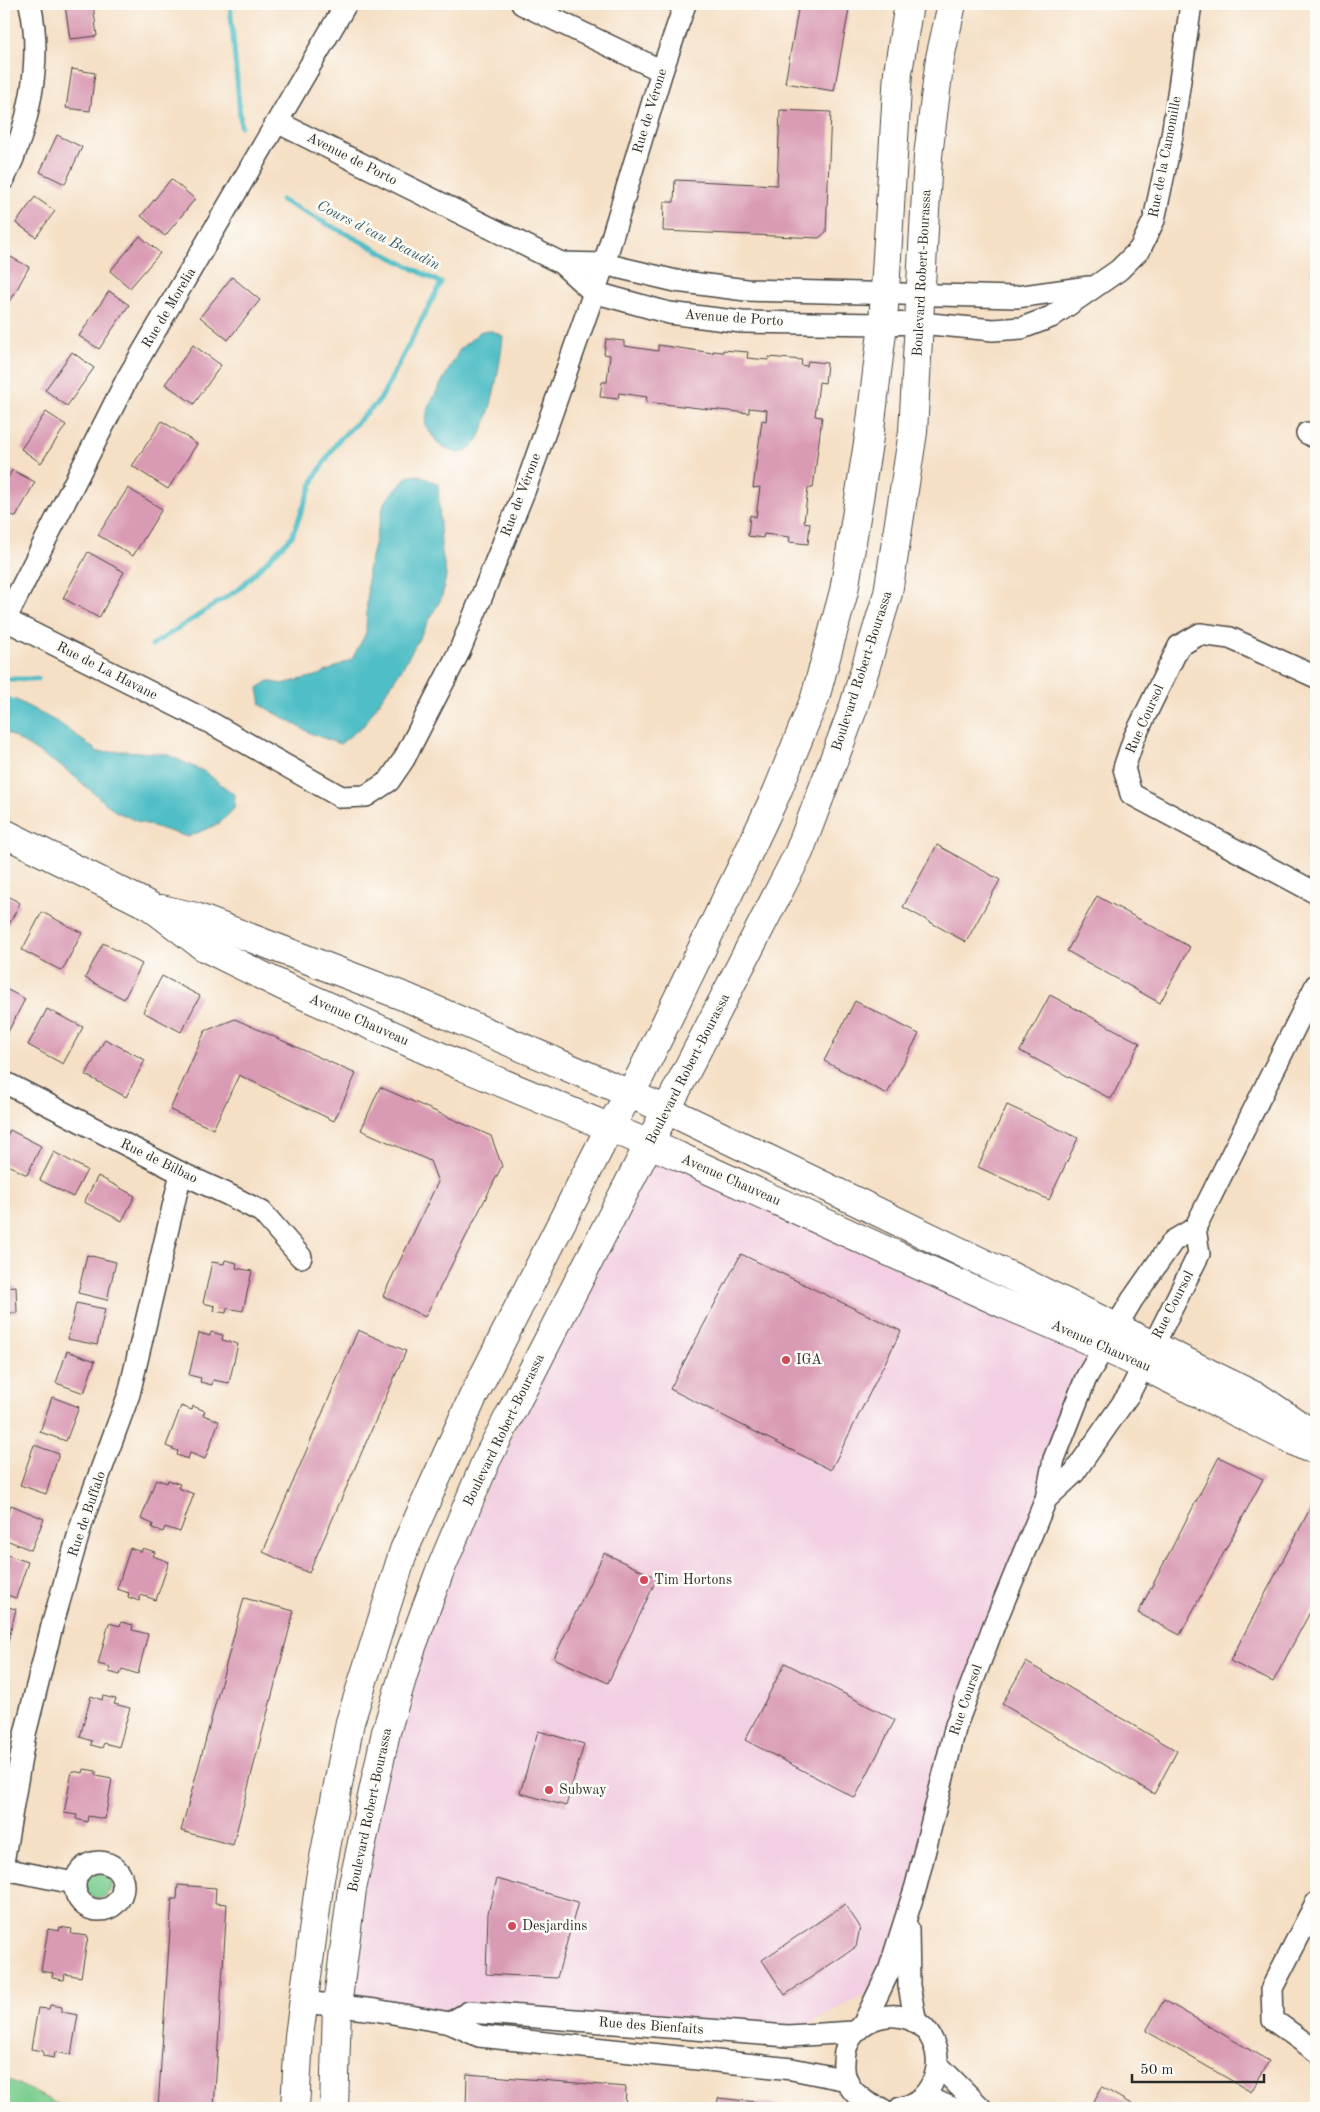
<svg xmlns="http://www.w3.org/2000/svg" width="1320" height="2112" viewBox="0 0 1320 2112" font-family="'Old Standard TT',serif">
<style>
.built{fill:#f2cfe2}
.green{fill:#7cce90;stroke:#547c5e}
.water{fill:#50bec6;stroke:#3e7478}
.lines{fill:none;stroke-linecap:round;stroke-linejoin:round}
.stream{stroke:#50bec6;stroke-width:5}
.building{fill:#d99ab3}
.street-casing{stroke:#494642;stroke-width:24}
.secondary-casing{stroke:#494642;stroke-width:30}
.highway-casing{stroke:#494642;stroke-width:30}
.street{stroke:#fff;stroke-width:21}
.secondary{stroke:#fff;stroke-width:28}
.highway{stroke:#fff;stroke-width:28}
.poi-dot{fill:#d1495b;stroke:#fdfcf7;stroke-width:2}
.labels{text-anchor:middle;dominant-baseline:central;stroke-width:5;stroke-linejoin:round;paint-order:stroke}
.street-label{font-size:14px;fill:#2b2b2b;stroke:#fdfcf7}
.poi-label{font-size:14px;fill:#2b2b2b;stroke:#fdfcf7;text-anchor:start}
.water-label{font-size:15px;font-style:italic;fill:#385e61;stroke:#fdfcf7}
</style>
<rect width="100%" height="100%" fill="#fdfcf7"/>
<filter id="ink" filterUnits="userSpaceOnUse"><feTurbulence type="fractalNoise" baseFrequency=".02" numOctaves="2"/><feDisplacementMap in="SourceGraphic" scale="10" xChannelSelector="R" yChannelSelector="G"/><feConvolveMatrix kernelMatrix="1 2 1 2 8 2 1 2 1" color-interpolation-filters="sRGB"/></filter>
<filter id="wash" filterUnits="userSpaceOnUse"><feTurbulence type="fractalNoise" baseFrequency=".0096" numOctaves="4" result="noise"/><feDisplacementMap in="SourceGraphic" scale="20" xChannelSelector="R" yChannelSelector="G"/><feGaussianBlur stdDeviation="1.12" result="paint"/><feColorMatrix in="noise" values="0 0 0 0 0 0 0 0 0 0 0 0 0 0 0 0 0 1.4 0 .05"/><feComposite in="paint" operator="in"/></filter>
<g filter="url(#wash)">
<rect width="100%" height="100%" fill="#f5dfc5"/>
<polygon class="built" points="649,1145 1104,1348 994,1625 880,1986 788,2036 469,2012 450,2023 337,2007 410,1652"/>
<g class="green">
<circle cx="98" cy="1885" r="13"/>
<polygon points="4,2077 66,2108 4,2108"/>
</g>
<g class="water">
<path d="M 481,331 L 492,331 L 503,336 C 501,362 490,423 476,443 C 472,448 464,451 459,454 L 439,445 L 425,425 L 428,407 L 460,349 Z"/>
<polygon points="419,475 438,484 441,546 446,575 442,597 403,667 364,725 340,744 310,733 261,705 258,688 268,681 282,684 319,675 352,659 366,633 368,570 384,503 408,476"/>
<polygon points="4,696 16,700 61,724 98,752 125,751 166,754 205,772 235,795 234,809 220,823 188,837 139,822 115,811 64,768 4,731"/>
</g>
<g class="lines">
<g class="stream">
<polyline points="230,4 241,126"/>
<polyline points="152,645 239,589 292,536 315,477 338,441 380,400 441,283 281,200"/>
<polyline points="4,679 38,679"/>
</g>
</g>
<g id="blocks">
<g class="building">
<polygon points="75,4 93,4 97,36 70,39 65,5"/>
<polygon points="767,4 850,4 834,91 785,83 798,10"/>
<polygon points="72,69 95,73 90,111 66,108"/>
<polygon points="780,110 831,112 826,232 819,238 663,231 664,202 674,202 675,180 777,185"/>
<polygon points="57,135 82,147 65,184 40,172"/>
<polygon points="171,179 195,199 165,236 141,216"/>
<polygon points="35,197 55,211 36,237 16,223"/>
<polygon points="140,236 160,253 130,288 110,271"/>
<polygon points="7,255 29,267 11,300 4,296 4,261"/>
<polygon points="232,277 260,300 228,340 200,317"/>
<polygon points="109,291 129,305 99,349 79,336"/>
<polygon points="606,339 624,341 624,346 658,351 658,345 713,353 713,351 723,352 723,350 748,352 747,358 768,360 769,357 802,360 801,365 807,366 808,361 827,363 825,383 819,382 815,416 822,417 813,488 808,488 804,522 810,523 808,544 789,542 790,537 764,534 763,538 748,536 750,515 756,517 760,487 753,488 762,420 766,421 767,410 749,408 749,413 699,408 646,402 647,397 619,393 618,399 600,397 602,382 607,382 610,355 604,354"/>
<polygon points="193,345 221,365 194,404 165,384"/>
<polygon points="72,352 94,368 67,406 45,390"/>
<polygon points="46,412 66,425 41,463 21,449"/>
<polygon points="162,421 197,444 168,489 132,466"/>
<polygon points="12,470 35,482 16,517 4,511 4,486"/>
<polygon points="128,488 162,509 133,556 98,535"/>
<polygon points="88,552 124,572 99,618 63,598"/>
<polygon points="937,845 1000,880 966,942 903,907"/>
<polygon points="4,894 20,903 4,934"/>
<polygon points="1097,896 1190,947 1160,1003 1067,951"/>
<polygon points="42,912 82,933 62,971 22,950"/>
<polygon points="103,943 142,964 124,999 85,978"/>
<polygon points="162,976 200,996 181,1032 143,1012"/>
<polygon points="4,988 25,999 7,1034 4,1032"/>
<polygon points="1050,995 1140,1043 1111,1099 1020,1051"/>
<polygon points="855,1001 919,1034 887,1094 824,1061"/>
<polygon points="47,1009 83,1027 63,1064 28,1045"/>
<polygon points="235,1019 356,1074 334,1121 239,1075 213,1129 170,1110 205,1031"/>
<polygon points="105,1039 145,1060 126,1097 86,1075"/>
<polygon points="380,1087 491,1136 502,1166 425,1317 383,1296 438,1182 430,1161 361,1130"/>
<polygon points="1007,1105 1078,1138 1049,1200 978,1167"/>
<polygon points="10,1130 41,1146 27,1175 4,1163 4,1141"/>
<polygon points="54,1152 87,1170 73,1197 40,1180"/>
<polygon points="98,1176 135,1196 122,1221 84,1202"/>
<polygon points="741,1254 901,1331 831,1470 670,1389"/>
<polygon points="87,1255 116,1262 107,1300 78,1293"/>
<polygon points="225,1260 237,1263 236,1268 252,1271 243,1311 227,1308 226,1313 214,1311 215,1306 203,1303 212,1262 224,1264"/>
<polygon points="16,1286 17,1313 4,1313 4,1287"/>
<polygon points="76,1303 105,1309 97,1345 68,1339"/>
<polygon points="358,1330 406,1351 309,1573 263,1552"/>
<polygon points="211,1332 223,1335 222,1340 238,1344 229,1383 213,1380 212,1385 200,1382 201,1378 189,1375 199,1333 210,1336"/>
<polygon points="67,1351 95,1361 84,1393 56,1383"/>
<polygon points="52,1397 79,1407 66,1441 40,1432"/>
<polygon points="181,1406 192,1410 193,1406 205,1411 203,1415 219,1421 205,1459 190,1453 188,1459 177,1455 178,1451 166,1446"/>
<polygon points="34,1445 59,1454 46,1494 20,1485"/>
<polygon points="1219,1457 1263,1479 1180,1635 1138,1613"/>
<polygon points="156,1479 167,1483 168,1480 180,1484 178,1488 194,1494 180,1532 165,1527 163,1532 152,1528 153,1524 141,1519"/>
<polygon points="11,1505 44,1519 31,1550 4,1539 4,1522"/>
<polygon points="1312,1505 1316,1507 1316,1601 1273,1682 1230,1661"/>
<polygon points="130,1548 141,1552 143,1548 155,1552 153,1556 169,1562 156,1600 141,1595 139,1601 128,1597 129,1593 117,1589"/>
<polygon points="604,1553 657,1578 608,1683 554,1658"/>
<polygon points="4,1554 28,1562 16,1598 4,1594"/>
<polygon points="244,1598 294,1611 233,1845 181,1831"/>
<polygon points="4,1606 16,1609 7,1646 4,1645"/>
<polygon points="121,1622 133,1625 132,1630 148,1634 138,1674 122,1669 120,1675 109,1672 110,1667 98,1664 109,1623 120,1626"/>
<polygon points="1026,1662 1177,1751 1154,1794 1002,1704"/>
<polygon points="785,1663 895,1720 855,1798 745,1740"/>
<polygon points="91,1696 102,1700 103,1696 116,1699 114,1704 130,1708 119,1747 104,1743 102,1748 91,1745 92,1741 80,1737"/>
<polygon points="538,1731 584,1744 566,1806 520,1793"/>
<polygon points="84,1769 96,1771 96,1776 112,1779 105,1819 88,1816 87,1822 76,1819 77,1815 64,1813 72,1771 83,1773"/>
<polygon points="497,1879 578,1902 557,1978 486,1974 488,1913"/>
<polygon points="178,1885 216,1888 215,1903 227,1904 214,2108 158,2108 172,1899 177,1899"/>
<polygon points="845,1904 860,1927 856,1947 785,1995 762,1960"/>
<polygon points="60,1927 72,1929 71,1934 88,1936 81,1977 65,1974 64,1980 52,1978 53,1973 41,1971 48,1929 59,1931"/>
<polygon points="1164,2000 1269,2061 1251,2092 1146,2031"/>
<polygon points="50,2005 62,2007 62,2012 78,2015 71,2055 55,2052 54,2058 43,2056 43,2051 31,2049 38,2008 49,2009"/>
<polygon points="467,2074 626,2087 625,2108 466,2108"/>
<polygon points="1102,2087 1138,2108 1090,2108"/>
<polygon points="718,2098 785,2105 785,2108 717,2108"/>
</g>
</g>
</g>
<g filter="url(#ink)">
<use href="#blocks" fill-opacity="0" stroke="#494642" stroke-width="1"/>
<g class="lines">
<defs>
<g id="street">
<polyline points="522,4 662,71"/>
<polyline points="279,123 561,263 593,292 669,313 742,322 883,324 920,323 993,330 1022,328 1051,317 1119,270 1140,249 1154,220 1172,136 1191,4"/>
<path d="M 4,179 C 29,127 43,61 30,4"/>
<polyline points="561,263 604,264 676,281 746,290 1016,297 1089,287"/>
<polyline points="1307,433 1316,438"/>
<polyline points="4,619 211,723 341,797 366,796 389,781 404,759 460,650 525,489 604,264 662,71 685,4"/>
<polyline points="5,620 128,377 346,4"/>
<polyline points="1316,677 1230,638 1200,634 1179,646 1134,738 1124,768 1131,794 1316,893"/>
<polyline points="4,1082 181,1173 227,1194 262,1212 301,1257"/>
<polyline points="1046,1499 1074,1473 1129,1394 1199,1254 1195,1228"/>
<polyline points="4,1857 25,1734 52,1626 83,1519 129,1394 181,1173"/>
<circle cx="99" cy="1886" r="24"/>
<polyline points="4,1869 74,1883"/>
<polyline points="1316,1903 1272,1988 1273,2020 1316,2051"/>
<polyline points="908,1929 909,1986 916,2023"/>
<polyline points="304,2002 375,2010 450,2023 479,2036 792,2069 847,2080"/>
<polyline points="450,2023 469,2012 788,2036 854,2032"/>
<polyline points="864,2023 889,1971 916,1886 956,1725 994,1625 1046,1499 1054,1459 1086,1378 1132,1300 1173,1241 1195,1228 1316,985"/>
<polyline points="938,2065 981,2108"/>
<polyline points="924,2096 952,2108"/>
<path d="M 881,2108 C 871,2107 863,2100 855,2093 C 847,2085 843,2073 844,2062 C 844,2014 913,1997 933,2042 C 945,2068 930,2103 900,2108"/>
</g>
<g id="secondary">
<polyline points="4,833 150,906 204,947 283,986 464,1067 678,1156 1004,1304 1079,1336 1144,1366 1306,1447 1316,1449"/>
<polyline points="161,909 196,917 408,998 667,1110 1116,1327 1261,1399 1314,1435"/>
</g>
<g id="highway">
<polyline points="295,2108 299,2036 320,1879 350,1722 404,1550 472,1399 610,1127 640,1076 745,860 777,792 815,698 844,591 869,437 883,324 898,72 909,4"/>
<polyline points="334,2108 337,2007 352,1889 386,1732 410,1652 439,1573 486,1461 799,852 853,709 888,593 913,432 928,156 940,58 952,4"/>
</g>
</defs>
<use href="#street" class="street-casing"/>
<use href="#secondary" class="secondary-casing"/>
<use href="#highway" class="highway-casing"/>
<use href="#street" class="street"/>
<use href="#secondary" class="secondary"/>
<use href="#highway" class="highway"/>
</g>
</g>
<g class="poi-dot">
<circle cx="786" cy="1360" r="5"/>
<circle cx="644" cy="1580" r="5"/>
<circle cx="549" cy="1790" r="5"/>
<circle cx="512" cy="1926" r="5"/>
</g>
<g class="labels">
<g class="street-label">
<text transform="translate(650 111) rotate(-73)">Rue de Vérone</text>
<text transform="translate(1165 157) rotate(-79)">Rue de la Camomille</text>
<text transform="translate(352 159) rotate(27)">Avenue de Porto</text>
<text transform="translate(922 273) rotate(-87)">Boulevard Robert-Bourassa</text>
<text transform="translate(169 308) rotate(-59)">Rue de Morelia</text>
<text transform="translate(734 318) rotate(4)">Avenue de Porto</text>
<text transform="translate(521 495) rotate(-69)">Rue de Vérone</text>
<text transform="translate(107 671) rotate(27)">Rue de La Havane</text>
<text transform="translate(862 671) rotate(-72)">Boulevard Robert-Bourassa</text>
<text transform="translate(1145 719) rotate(-66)">Rue Coursol</text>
<text transform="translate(359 1020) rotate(24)">Avenue Chauveau</text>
<text transform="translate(688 1069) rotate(-63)">Boulevard Robert-Bourassa</text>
<text transform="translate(159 1161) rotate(26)">Rue de Bilbao</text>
<text transform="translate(731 1180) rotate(24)">Avenue Chauveau</text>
<text transform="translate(1173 1305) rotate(-63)">Rue Coursol</text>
<text transform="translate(1101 1346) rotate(24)">Avenue Chauveau</text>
<text transform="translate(504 1430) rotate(-64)">Boulevard Robert-Bourassa</text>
<text transform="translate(87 1514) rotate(-71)">Rue de Buffalo</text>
<text transform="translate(966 1700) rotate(-71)">Rue Coursol</text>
<text transform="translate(370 1810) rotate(-78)">Boulevard Robert-Bourassa</text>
<text transform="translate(651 2026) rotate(4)">Rue des Bienfaits</text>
</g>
<g class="poi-label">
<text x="796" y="1360">IGA</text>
<text x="654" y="1580">Tim Hortons</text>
<text x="559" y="1790">Subway</text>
<text x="522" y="1926">Desjardins</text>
</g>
<g class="water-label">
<text transform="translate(378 236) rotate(27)">Cours d'eau Beaudin</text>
</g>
</g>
<rect width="1320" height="2112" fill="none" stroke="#fdfcf7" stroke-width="20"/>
<path d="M1132 2074v8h132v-8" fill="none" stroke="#2b2b2b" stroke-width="2.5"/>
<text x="1140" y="2074" font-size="15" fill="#2b2b2b" stroke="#fdfcf7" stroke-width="4" paint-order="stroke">50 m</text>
</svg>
